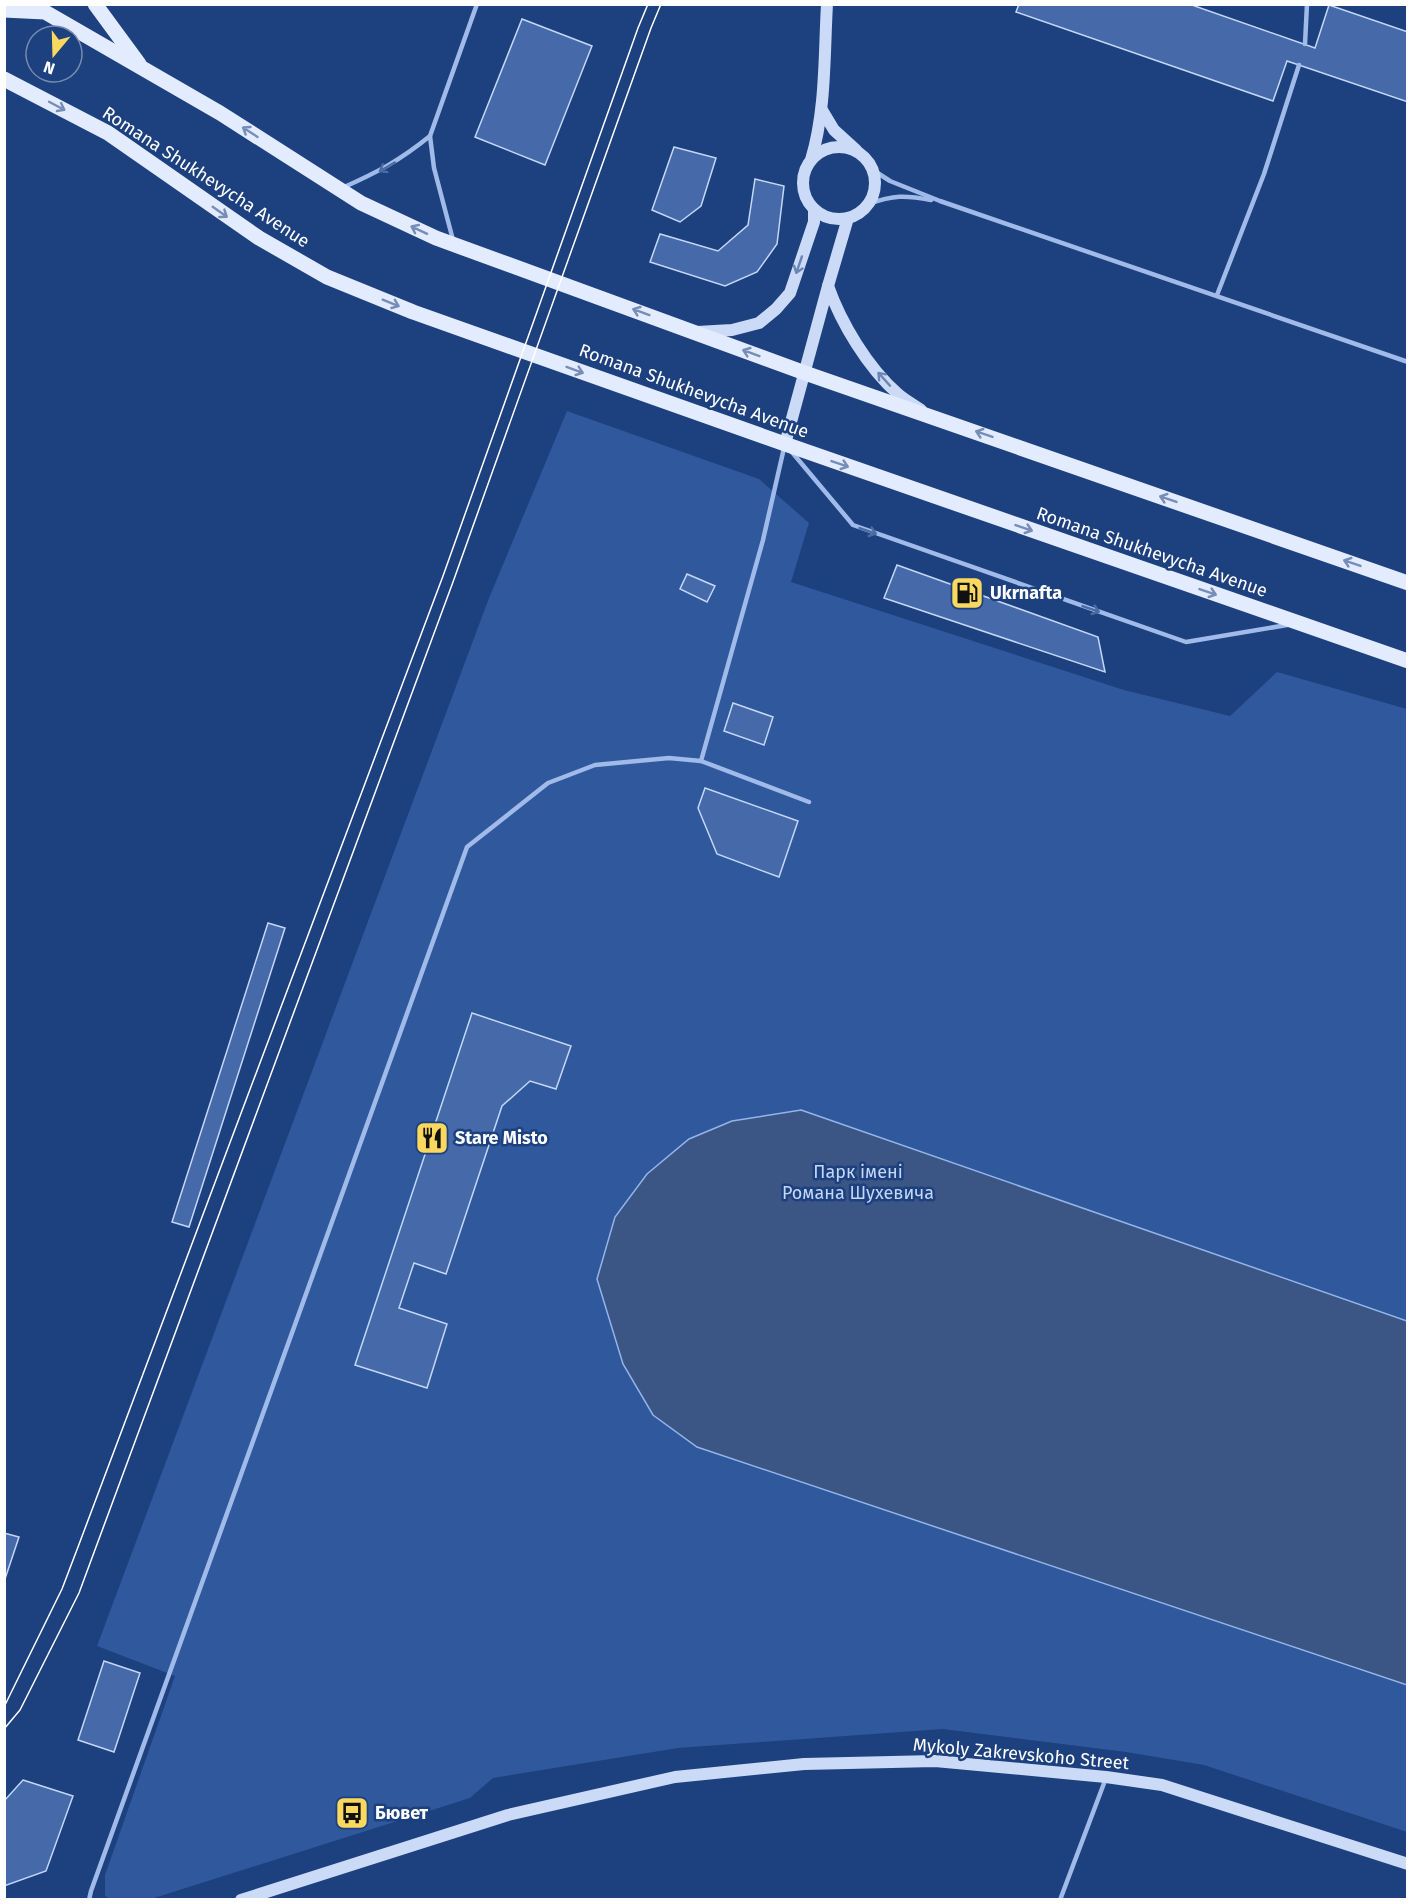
<svg xmlns="http://www.w3.org/2000/svg" width="1412" height="1904" viewBox="0 0 1412 1904" font-family="'Fira Sans',sans-serif">
<style>
.green{fill:#2f589d}
.water{fill:#3b5584;stroke:#93b5ea;stroke-width:1.5}
.building{fill:#4569a9;stroke:#c4d7f7;stroke-width:1.5}
.lines{fill:none;stroke-linecap:round;stroke-linejoin:round}
.lane{stroke:#a0bbe9;stroke-width:4.5}
.secondary{stroke:#cbdaf7;stroke-width:12}
.primary{stroke:#e3ebfe;stroke-width:15}
.tram{stroke:#fff;stroke-width:1.5}
.oneway{stroke:#768db8}
.oneway2{stroke:#4b6ba4}
.oneway3{stroke:#6b85b5}
.labels{text-anchor:middle;dominant-baseline:central;stroke-width:5;stroke-linejoin:round;paint-order:stroke}
.street-label{font-size:18px;fill:#fff;stroke:#1d407f}
.poi-label{font-size:18px;font-weight:bold;fill:#fff;stroke:#1d407f;text-anchor:start}
.park-label{font-size:18px;fill:#c4d7f7;stroke:#1d407f}
</style>
<rect width="100%" height="100%" fill="#1d407f"/>
<polygon class="green" points="567,411 759,479 809,523 791,582 1124,690 1230,716 1277,672 1407,709 1407,1832 1204,1765 1126,1752 943,1729 678,1748 493,1778 470,1798 151,1899 111,1899 105,1896 105,1875 175,1676 97,1646 489,598"/>
<polygon class="water" points="801,1110 1407,1321 1407,1685 697,1447 653,1415 623,1364 597,1279 615,1217 647,1174 689,1139 732,1121"/>
<g class="building">
<polygon points="1019,4 1189,4 1315,48 1329,5 1408,32 1408,102 1287,61 1273,101 1016,12"/>
<polygon points="522,19 592,46 545,165 475,137"/>
<polygon points="674,147 716,158 701,206 680,222 652,210"/>
<polygon points="755,179 784,186 777,244 757,272 725,286 650,262 660,234 718,251 748,225"/>
<polygon points="897,565 1098,637 1105,672 884,598"/>
<polygon points="687,574 715,586 707,602 680,589"/>
<polygon points="733,703 773,717 764,745 724,731"/>
<polygon points="705,788 798,821 779,877 717,854 698,808"/>
<polygon points="268,923 285,928 189,1227 172,1222"/>
<polygon points="472,1013 571,1046 556,1089 530,1081 502,1106 446,1274 414,1263 399,1308 447,1324 427,1388 355,1365"/>
<polygon points="4,1533 19,1537 4,1582"/>
<polygon points="104,1661 140,1673 114,1752 78,1740"/>
<polygon points="23,1780 73,1796 46,1871 4,1886 4,1801"/>
</g>
<g class="lines">
<g class="lane">
<polyline points="1305,44 1307,4"/>
<polyline points="873,170 890,181 940,201 1408,362"/>
<path d="M 342,188 C 378,172 399,161 430,136"/>
<path d="M 868,204 C 894,195 905,195 931,200"/>
<polyline points="453,240 434,168 430,136 477,4"/>
<polyline points="1217,295 1264,174 1299,65"/>
<polyline points="791,451 853,525 1186,642 1287,625"/>
<polyline points="701,761 763,540 784,448"/>
<polyline points="89,1900 91,1891 467,847 548,783 595,765 669,758 701,761 809,802"/>
<polyline points="1060,1900 1106,1778"/>
</g>
<g class="secondary">
<polyline points="822,110 834,130 856,150"/>
<circle cx="839" cy="183" r="36"/>
<path d="M 811,160 C 826,110 824,57 827,4"/>
<path d="M 828,286 C 841,323 868,368 898,394 C 905,400 914,405 921,410"/>
<polyline points="697,332 732,330 759,323 776,309 790,293 814,222 814,209"/>
<polyline points="785,444 828,286 848,218"/>
<polyline points="241,1900 508,1815 675,1777 804,1764 935,1761 1106,1777 1162,1785 1408,1864"/>
</g>
<g class="primary">
<polyline points="95,4 139,64"/>
<polyline points="4,10 45,12 220,113 361,203 436,238 805,373 1408,583"/>
<polyline points="4,79 108,133 259,238 327,277 413,312 785,444 1408,661"/>
</g>
<g class="tram">
<polyline points="4,1707 62,1589 78,1547 443,576 638,28 648,4"/>
<polyline points="4,1729 20,1710 79,1593 453,582 651,28 661,4"/>
</g>
</g>
<defs><path id="oneway-shaft" d="M-6 0H5M1.5-3L5.5 0L1.5 3" fill="none" stroke-width="1.6" stroke-linecap="round" stroke-linejoin="round" transform="scale(1.5)"/></defs>
<g class="oneway">
<use href="#oneway-shaft" transform="translate(57 106) rotate(28)"/>
<use href="#oneway-shaft" transform="translate(250 132) rotate(-147)"/>
<use href="#oneway-shaft" transform="translate(220 212) rotate(35)"/>
<use href="#oneway-shaft" transform="translate(419 230) rotate(-155)"/>
<use href="#oneway-shaft" transform="translate(391 303) rotate(22)"/>
<use href="#oneway-shaft" transform="translate(641 312) rotate(-160)"/>
<use href="#oneway-shaft" transform="translate(751 353) rotate(-160)"/>
<use href="#oneway-shaft" transform="translate(575 370) rotate(20)"/>
<use href="#oneway-shaft" transform="translate(984 434) rotate(-161)"/>
<use href="#oneway-shaft" transform="translate(840 464) rotate(19)"/>
<use href="#oneway-shaft" transform="translate(1168 499) rotate(-161)"/>
<use href="#oneway-shaft" transform="translate(1024 528) rotate(19)"/>
<use href="#oneway-shaft" transform="translate(1352 563) rotate(-161)"/>
<use href="#oneway-shaft" transform="translate(1208 592) rotate(19)"/>
</g>
<g class="oneway2">
<use href="#oneway-shaft" transform="translate(387 167) rotate(150)"/>
<use href="#oneway-shaft" transform="translate(868 531) rotate(19)"/>
<use href="#oneway-shaft" transform="translate(1091 609) rotate(19)"/>
</g>
<g class="oneway3">
<use href="#oneway-shaft" transform="translate(799 265) rotate(109)"/>
<use href="#oneway-shaft" transform="translate(884 379) rotate(-132)"/>
</g>
<defs>
<symbol id="fuel-square" viewBox="-11 -11 22 22"><rect x="-9" y="-9" width="18" height="18" rx="4" fill="#f8d85e" stroke="#1d407f"/><path d="M-5.5-6h7V0h2V4h1.3V-2.5L3-4.5l.8-.8L6-3V5H2.5V1h-1V6h-7ZM-4.2-4.7v3.2H.2V-4.7Z" fill="#111"/></symbol>
<symbol id="restaurant-square" viewBox="-11 -11 22 22"><rect x="-9" y="-9" width="18" height="18" rx="4" fill="#f8d85e" stroke="#1d407f"/><path d="M-5-6h1v4h1v-4h1v4h1v-4h1v5L-1.5 .5V6h-2V.5L-5-1ZM5-6V6H3V1.5H1.5Q1.5-4 5-6Z" fill="#111"/></symbol>
<symbol id="bus-square" viewBox="-11 -11 22 22"><rect x="-9" y="-9" width="18" height="18" rx="4" fill="#f8d85e" stroke="#1d407f"/><path d="M-5-6H5V4H4V6H2V4H-2V6H-4V4H-5ZM-3.5-4V0h7V-4ZM-3.5 1.2v1.5H-2V1.2ZM2 1.2v1.5H3.5V1.2Z" fill="#111"/></symbol>
</defs>
<g fill-rule="evenodd">
<use href="#fuel-square" x="948" y="574" width="38" height="38"/>
<use href="#restaurant-square" x="413" y="1119" width="38" height="38"/>
<use href="#bus-square" x="333" y="1794" width="38" height="38"/>
</g>
<g class="labels">
<g class="street-label">
<text transform="translate(206 177) rotate(33)">Romana Shukhevycha Avenue</text>
<text transform="translate(694 391) rotate(20)">Romana Shukhevycha Avenue</text>
<text transform="translate(1152 552) rotate(19)">Romana Shukhevycha Avenue</text>
<text transform="translate(1021 1754) rotate(5)">Mykoly Zakrevskoho Street</text>
</g>
<g class="poi-label">
<text x="990" y="593">Ukrnafta</text>
<text x="455" y="1138">Stare Misto</text>
<text x="375" y="1813">Бювет</text>
</g>
<g class="park-label">
<text x="858" y="1172">Парк імені<tspan x="858" dy="21">Романа Шухевича</tspan></text>
</g>
</g>
<rect width="1412" height="1904" fill="none" stroke="#ffffff" stroke-width="12"/>
<g transform="translate(54 54) rotate(199)"><circle r="28" fill="#1d407f" stroke="#778cb2" stroke-width="1.5"/>
<path d="M0-4.5L10 22L0 15L-10 22Z" fill="#f8d85e"/>
<text y="-9" font-size="16" font-weight="bold" text-anchor="middle" fill="#ffffff">N</text>
</g>
</svg>
